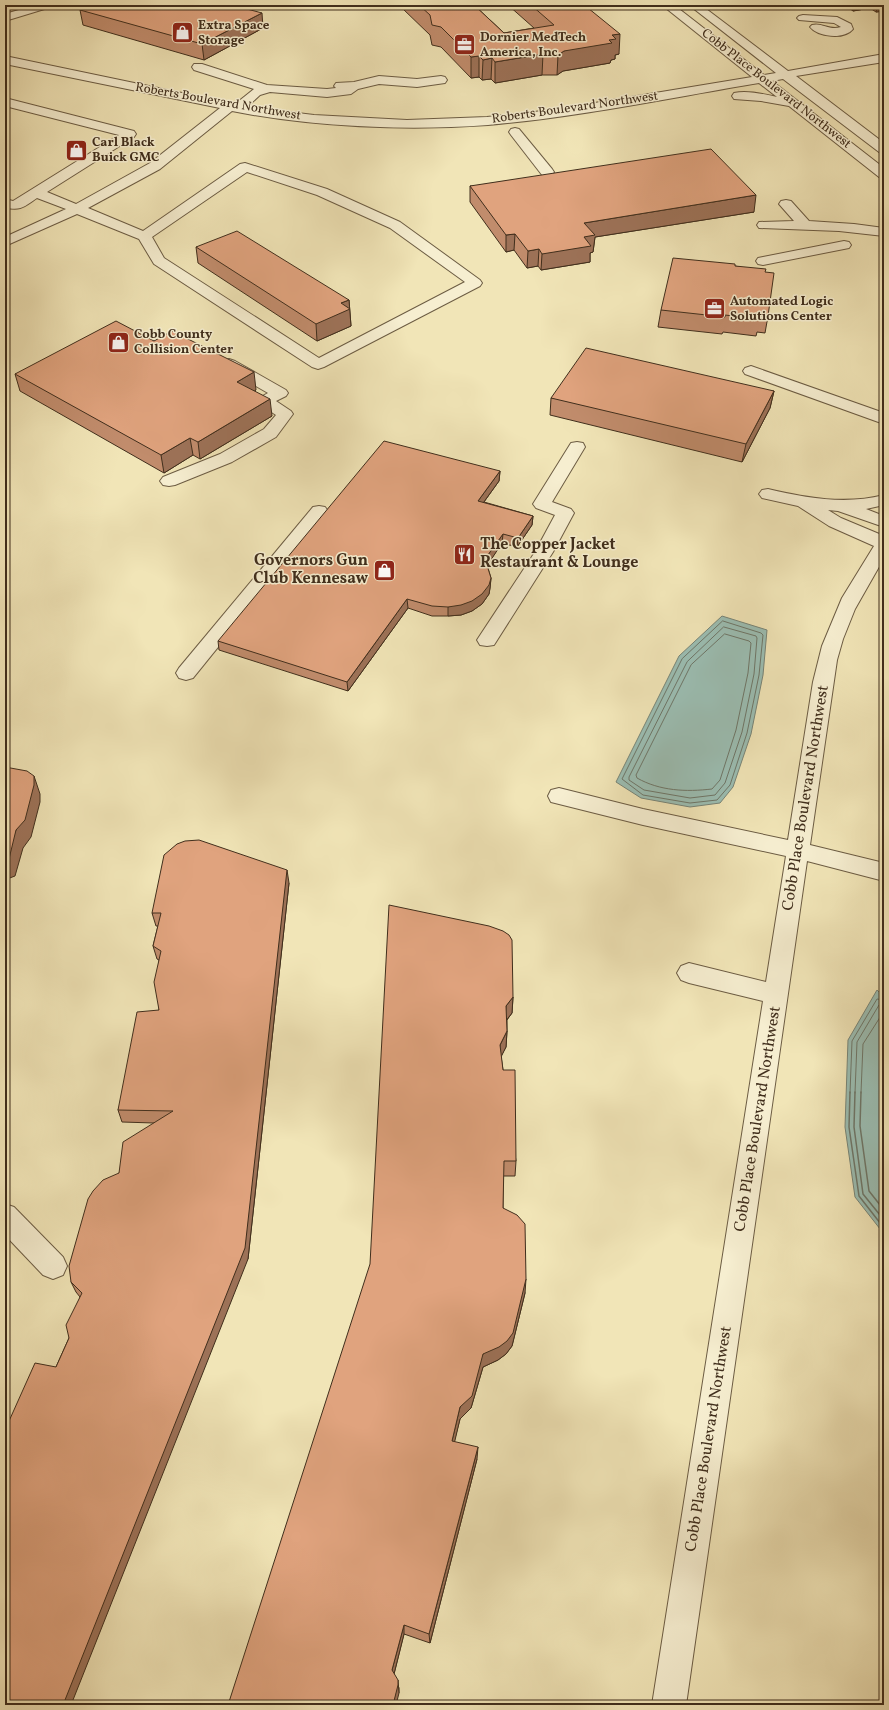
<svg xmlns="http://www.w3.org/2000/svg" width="889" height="1710" viewBox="0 0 889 1710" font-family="Vollkorn,serif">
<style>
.water{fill:#9bbeb3;stroke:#778477}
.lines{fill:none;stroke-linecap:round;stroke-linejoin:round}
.shore-far1{stroke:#6e7668;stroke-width:1}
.shore{stroke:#6e7668;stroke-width:1.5}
.minor-casing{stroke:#6c5c43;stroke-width:2}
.minor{fill:#f6eed0;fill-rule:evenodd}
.wall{fill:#c18c6c;stroke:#402e1c}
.shaded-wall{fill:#9d7258;stroke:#402e1c}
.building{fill:#e0a37e;stroke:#402e1c}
.labels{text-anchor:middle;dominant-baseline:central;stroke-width:3;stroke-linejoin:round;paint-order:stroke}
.far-poi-label{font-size:13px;font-weight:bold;fill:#402e1c;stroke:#f6eed0;text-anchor:start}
.far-street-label{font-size:13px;fill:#402e1c;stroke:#f6eed0}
.poi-label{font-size:16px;font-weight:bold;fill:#402e1c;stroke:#f6eed0;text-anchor:start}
.street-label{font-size:16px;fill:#402e1c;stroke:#f6eed0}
</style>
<rect width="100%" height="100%" fill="#f1e5b7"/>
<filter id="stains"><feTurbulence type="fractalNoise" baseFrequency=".005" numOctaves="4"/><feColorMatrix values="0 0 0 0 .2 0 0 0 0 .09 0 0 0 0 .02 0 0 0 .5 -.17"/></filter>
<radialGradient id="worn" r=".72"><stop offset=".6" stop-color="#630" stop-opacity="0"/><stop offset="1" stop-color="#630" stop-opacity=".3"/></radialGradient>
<g class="water">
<polygon points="722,616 767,630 763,675 751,734 733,787 720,803 690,807 641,798 616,782 679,656"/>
<polygon points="877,990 884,997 884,1234 855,1197 845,1127 848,1040"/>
</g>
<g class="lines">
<g class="shore-far1">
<polygon points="723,621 761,633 763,635 759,675 747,733 730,785 717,800 690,803 643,795 622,779 682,659"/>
<polygon points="724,627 756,636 757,638 754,674 742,732 725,783 715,795 690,798 644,790 629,780 629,777 687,662"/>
<path d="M 725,634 L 749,641 L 751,643 L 748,673 L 736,730 L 720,780 L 712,789 C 686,792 660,791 637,778 L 636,775 L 691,665 Z"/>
<polyline points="850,1093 852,1041 877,999 884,1000"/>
<polyline points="855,1093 857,1042 879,1005 884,1005"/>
<polyline points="861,1093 863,1044 884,1011"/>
</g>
<g class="shore">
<polyline points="850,1092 849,1127 859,1196 884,1228"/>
<polyline points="855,1092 854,1127 863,1194 884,1220"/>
<polyline points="861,1092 860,1126 869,1191 884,1210"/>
</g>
<defs>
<g id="minor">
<polygon points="36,5 52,5 51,7 5,21 5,14"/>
<path d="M 662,5 L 674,5 L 764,75 L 776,73 L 689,5 L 701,5 L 788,71 L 884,54 L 884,62 L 796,76 L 884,143 L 884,153 L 879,152 L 783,79 L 772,81 L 884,168 L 884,178 L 879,177 L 789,106 L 761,101 L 734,99 L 732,96 L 734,93 C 747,90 763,94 777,97 L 759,83 C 669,98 579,117 488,125 C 406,131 312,127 232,111 L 160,169 L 88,208 L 143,231 L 240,164 L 245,163 L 327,189 L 400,222 L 480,280 L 482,283 L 480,286 L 324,367 L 318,369 L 312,367 L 154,264 L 139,239 L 77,214 L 5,246 L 5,237 L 66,209 L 37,198 C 25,206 20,212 5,207 L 5,199 L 13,201 L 119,135 L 5,106 L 5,98 L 134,131 L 136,134 L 134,137 L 47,192 L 76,204 L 150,163 L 220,108 L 5,64 L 5,56 L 230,103 L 239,101 L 254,89 L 194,70 L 192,67 L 194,64 L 202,64 L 267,85 L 327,89 L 336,88 L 334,86 L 336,83 L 354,82 L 379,76 L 417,79 L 441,76 L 445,77 L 447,80 L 445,83 L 417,87 L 379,84 L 358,89 L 351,94 L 327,97 L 270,92 L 260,95 L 247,107 L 314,115 L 407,120 L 487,117 L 552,110 L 752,77 ZM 247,172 L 317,195 L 390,228 L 465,282 L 319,358 L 164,258 L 152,237 Z"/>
<path d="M 803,15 L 837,17 L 851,24 L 853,29 C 844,40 818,37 810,27 L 812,25 C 822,22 829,31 841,27 L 834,23 L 799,20 L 797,18 L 799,16 Z"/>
<polygon points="515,128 519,129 552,169 554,172 552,175 542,175 511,135 509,132 511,129"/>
<polygon points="786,200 791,201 809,221 854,224 884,228 884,236 839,231 759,228 757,225 759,222 794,221 779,204 781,201"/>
<polygon points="844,241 849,242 851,245 849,248 763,265 758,264 756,261 758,258 763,257"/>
<polygon points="229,359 235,361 286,390 288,393 286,396 276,401 291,411 293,414 276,437 232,462 175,485 169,486 163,485 160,481 163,477 220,454 264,429 276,415 259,404 257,401 259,398 268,393 223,367 221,364 223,361"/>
<polygon points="751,366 884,413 884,424 745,374 743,371 745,368"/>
<polygon points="577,442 583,443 585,447 552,502 571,509 574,513 553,552 494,645 487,646 480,645 477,640 535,552 555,515 536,508 533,504 571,443"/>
<path d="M 768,489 C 807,498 845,505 884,495 L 884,505 L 866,509 L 884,516 L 884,527 L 838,511 L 828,510 L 841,518 L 884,536 L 884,558 L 855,609 L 843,639 L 837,660 L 810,845 L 884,863 L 884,881 L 807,861 L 686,1705 L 652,1705 L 763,1001 L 689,983 L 681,980 L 677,973 L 681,966 L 689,963 L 766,982 L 786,856 L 643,825 L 551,802 L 548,796 L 551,790 L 559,788 L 643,809 L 788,840 L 813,682 L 822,646 L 842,598 L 874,546 L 829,526 L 798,506 L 762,498 L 759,494 L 762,490 Z"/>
<polygon points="319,506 325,507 328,511 325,515 193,678 186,680 179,678 176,673 179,668 313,507"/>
<polygon points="5,1204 14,1207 63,1257 67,1266 63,1275 53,1279 43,1275 5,1235"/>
</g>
</defs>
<use href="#minor" class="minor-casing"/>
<use href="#minor" class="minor"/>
</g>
<g class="wall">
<polygon points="402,5 474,5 504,33 534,28 508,5 587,5 588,8 619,54 615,55 615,59 611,60 610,63 563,71 557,75 542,75 495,83 491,79 482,80 479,77 471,78 441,47 432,45 430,35 402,8"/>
<polygon points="828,5 884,5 884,11 876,12 870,8 853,11 845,5 832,8"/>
<polygon points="80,10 263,28 204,60 83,25"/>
<polygon points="470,186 754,212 595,237 593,252 590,253 590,262 541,270 538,266 527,268 514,250 506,252 470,202"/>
<polygon points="196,247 349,300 351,326 317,341 198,263"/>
<polygon points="735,266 765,272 768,316 765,333 757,332 756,336 723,332 722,334 658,327 661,310"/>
<polygon points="154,341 256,390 254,391 272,416 200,459 193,455 164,473 20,391 15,374"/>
<polygon points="774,391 770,408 742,462 550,415 551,398"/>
<polygon points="500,471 499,481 484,502 533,516 532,525 517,547 502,543 487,565 491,578 490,588 489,594 482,604 472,611 461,615 448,616 432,616 408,608 348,691 219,650 218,641"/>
<polygon points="289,883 248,1259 56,1367 69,1338 80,1297 76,1292 71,1282 119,1173 154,1123 122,1122 118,1110 159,1010 159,960 157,959 153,946 158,926 156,926 152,913"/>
<polygon points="513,997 512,1013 507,1020 507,1031 506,1047 501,1056 516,1161 515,1176 503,1176 503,1208 525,1293 512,1346 506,1354 498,1360 483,1367 471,1408 460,1419 454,1442 477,1459 430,1643 404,1634 394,1674 399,1688 399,1693 228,1705"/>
</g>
<g class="shaded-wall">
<polygon points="832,5 845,5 832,8"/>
<polygon points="854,5 870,5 870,8 853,11"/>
<polygon points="878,5 884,5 884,11 876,12"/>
<polygon points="262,13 263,28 204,60 202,44"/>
<polygon points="620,34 619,54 615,55 615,59 611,60 610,63 563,71 557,75 558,55 564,51 612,35"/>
<polygon points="543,54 542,75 495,83 495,62"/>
<polygon points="479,56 479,77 471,78 471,57"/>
<polygon points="492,58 491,79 482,80 483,60"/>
<polygon points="756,195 754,212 595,237 593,252 590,253 590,262 541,270 542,254 584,223"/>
<polygon points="515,234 514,250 506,252 506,235"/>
<polygon points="539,249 538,266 527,268 528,251"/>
<polygon points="349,300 351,326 317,341 316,324 341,303"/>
<polygon points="254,372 256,390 240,400 237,382"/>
<polygon points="774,391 770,408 742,462 746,444"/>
<polygon points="270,399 272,416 200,459 198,442"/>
<polygon points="190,438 193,455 164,473 161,455"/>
<polygon points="500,471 499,481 478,510 478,501"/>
<polygon points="533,516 532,525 517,547 518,538"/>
<polygon points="503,534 502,543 485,569 485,559"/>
<polygon points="491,578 490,588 489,594 482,604 472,611 461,615 448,616 448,607"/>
<polygon points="407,599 408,608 348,691 347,682"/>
<polygon points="34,776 40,794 40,802 31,837 23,848 15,876 7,879 5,890 5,860 16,830"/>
<polygon points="287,870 289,883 248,1259 71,1705 63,1705"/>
<polygon points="513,997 512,1013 505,1022 506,1006"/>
<polygon points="507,1031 506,1047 499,1061 500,1045"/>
<polygon points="526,1279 525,1293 512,1346 506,1354 498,1360 483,1367 471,1408 460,1419 452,1453 452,1441 460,1407 483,1354"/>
<polygon points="478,1447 477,1459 430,1643 429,1634"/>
<polygon points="404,1625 404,1634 393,1678 392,1670"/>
<polygon points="398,1680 399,1693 396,1705 393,1705"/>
</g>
<g class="building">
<polygon points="91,5 232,5 262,13 202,44 80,10"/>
<polygon points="419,5 474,5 504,33 554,25 531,5 587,5 588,8 620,34 612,35 616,39 609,40 612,43 564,51 558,55 543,54 495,62 492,58 483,60 479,56 471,57 441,27 432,25 430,15"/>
<polygon points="711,149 756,195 584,223 595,235 584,237 591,246 542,254 539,249 528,251 515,234 506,235 470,186"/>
<polygon points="237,231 349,300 341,303 350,309 316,324 196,247"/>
<polygon points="673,258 735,264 735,266 766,269 765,272 774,273 768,316 760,315 759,319 725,315 725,317 661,310"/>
<polygon points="116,321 154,341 172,331 254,372 237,382 270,399 198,442 190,438 161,455 15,374"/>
<polygon points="586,348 774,391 746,444 551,398"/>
<polygon points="384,441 500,471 478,501 533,516 518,538 503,534 485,559 491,578 489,585 482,594 472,601 461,605 448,607 432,606 407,599 347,682 218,641"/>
<polygon points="5,767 27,771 34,776 34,785 25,820 16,830 9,859 5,860"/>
<polygon points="199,840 287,870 245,1248 63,1705 5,1705 5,1430 35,1363 56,1367 69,1338 66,1325 82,1293 71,1282 69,1266 88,1199 93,1191 103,1180 119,1173 123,1142 173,1111 118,1110 137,1012 159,1010 154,982 161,951 153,946 161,913 152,913 164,855 177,844 185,841"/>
<polygon points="389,905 489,926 503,931 509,935 512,940 513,997 506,1006 507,1031 500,1045 503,1070 515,1070 516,1161 504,1161 503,1208 517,1215 525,1224 526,1279 513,1333 507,1341 499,1347 483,1354 472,1396 460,1407 452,1441 478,1447 429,1634 404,1625 392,1670 398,1680 398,1685 393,1705 228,1705 370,1264"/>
</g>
<defs>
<symbol id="shop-square" viewBox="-11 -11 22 22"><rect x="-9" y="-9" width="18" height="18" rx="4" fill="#8f2418" stroke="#f6eed0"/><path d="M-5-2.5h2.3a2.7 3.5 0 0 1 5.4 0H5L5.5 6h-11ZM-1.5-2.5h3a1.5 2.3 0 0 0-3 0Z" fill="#fff"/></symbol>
<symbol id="office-square" viewBox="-11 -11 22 22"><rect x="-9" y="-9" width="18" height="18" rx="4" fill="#8f2418" stroke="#f6eed0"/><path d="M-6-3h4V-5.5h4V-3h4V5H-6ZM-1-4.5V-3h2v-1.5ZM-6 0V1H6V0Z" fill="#fff"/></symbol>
<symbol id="restaurant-square" viewBox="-11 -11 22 22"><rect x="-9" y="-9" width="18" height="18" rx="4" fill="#8f2418" stroke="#f6eed0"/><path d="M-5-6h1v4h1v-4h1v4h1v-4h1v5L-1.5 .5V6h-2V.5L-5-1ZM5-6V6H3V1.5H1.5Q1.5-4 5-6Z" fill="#fff"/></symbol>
</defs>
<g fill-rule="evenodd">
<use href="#shop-square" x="170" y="20" width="25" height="25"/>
<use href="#office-square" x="452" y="32" width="25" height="25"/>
<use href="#shop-square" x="64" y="138" width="25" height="25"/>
<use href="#office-square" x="702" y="296" width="25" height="25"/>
<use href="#shop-square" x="106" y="330" width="25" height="25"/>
<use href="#restaurant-square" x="452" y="542" width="25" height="25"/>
<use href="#shop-square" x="372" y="558" width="25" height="25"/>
</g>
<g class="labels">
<g class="far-poi-label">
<text x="198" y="26">Extra Space<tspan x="198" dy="15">Storage</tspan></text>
<text x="480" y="38">Dornier MedTech<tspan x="480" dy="15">America, Inc.</tspan></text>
<text x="92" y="143">Carl Black<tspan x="92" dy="15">Buick GMC</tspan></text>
<text x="730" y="302">Automated Logic<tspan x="730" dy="15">Solutions Center</tspan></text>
<text x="134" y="335">Cobb County<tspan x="134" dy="15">Collision Center</tspan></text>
</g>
<g class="far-street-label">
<text transform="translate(776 89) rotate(38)">Cobb Place Boulevard Northwest</text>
<text transform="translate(218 102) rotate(10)">Roberts Boulevard Northwest</text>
<text transform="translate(575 108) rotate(-8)">Roberts Boulevard Northwest</text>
</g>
<g class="poi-label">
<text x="480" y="545">The Copper Jacket<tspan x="480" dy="18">Restaurant &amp; Lounge</tspan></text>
<text x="368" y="561" text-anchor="end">Governors Gun<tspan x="368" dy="18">Club Kennesaw</tspan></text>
</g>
<g class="street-label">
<text transform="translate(806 798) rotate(-81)">Cobb Place Boulevard Northwest</text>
<text transform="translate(758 1119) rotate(-81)">Cobb Place Boulevard Northwest</text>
<text transform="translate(709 1439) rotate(-81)">Cobb Place Boulevard Northwest</text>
</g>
</g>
<rect width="889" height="1710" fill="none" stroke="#f1e5b7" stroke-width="20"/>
<rect x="6" y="6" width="877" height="1698" fill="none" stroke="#402e1c" stroke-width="2"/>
<rect x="10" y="10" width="869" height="1690" fill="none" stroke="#402e1c"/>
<rect width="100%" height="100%" filter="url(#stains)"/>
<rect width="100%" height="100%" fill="url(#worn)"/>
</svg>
